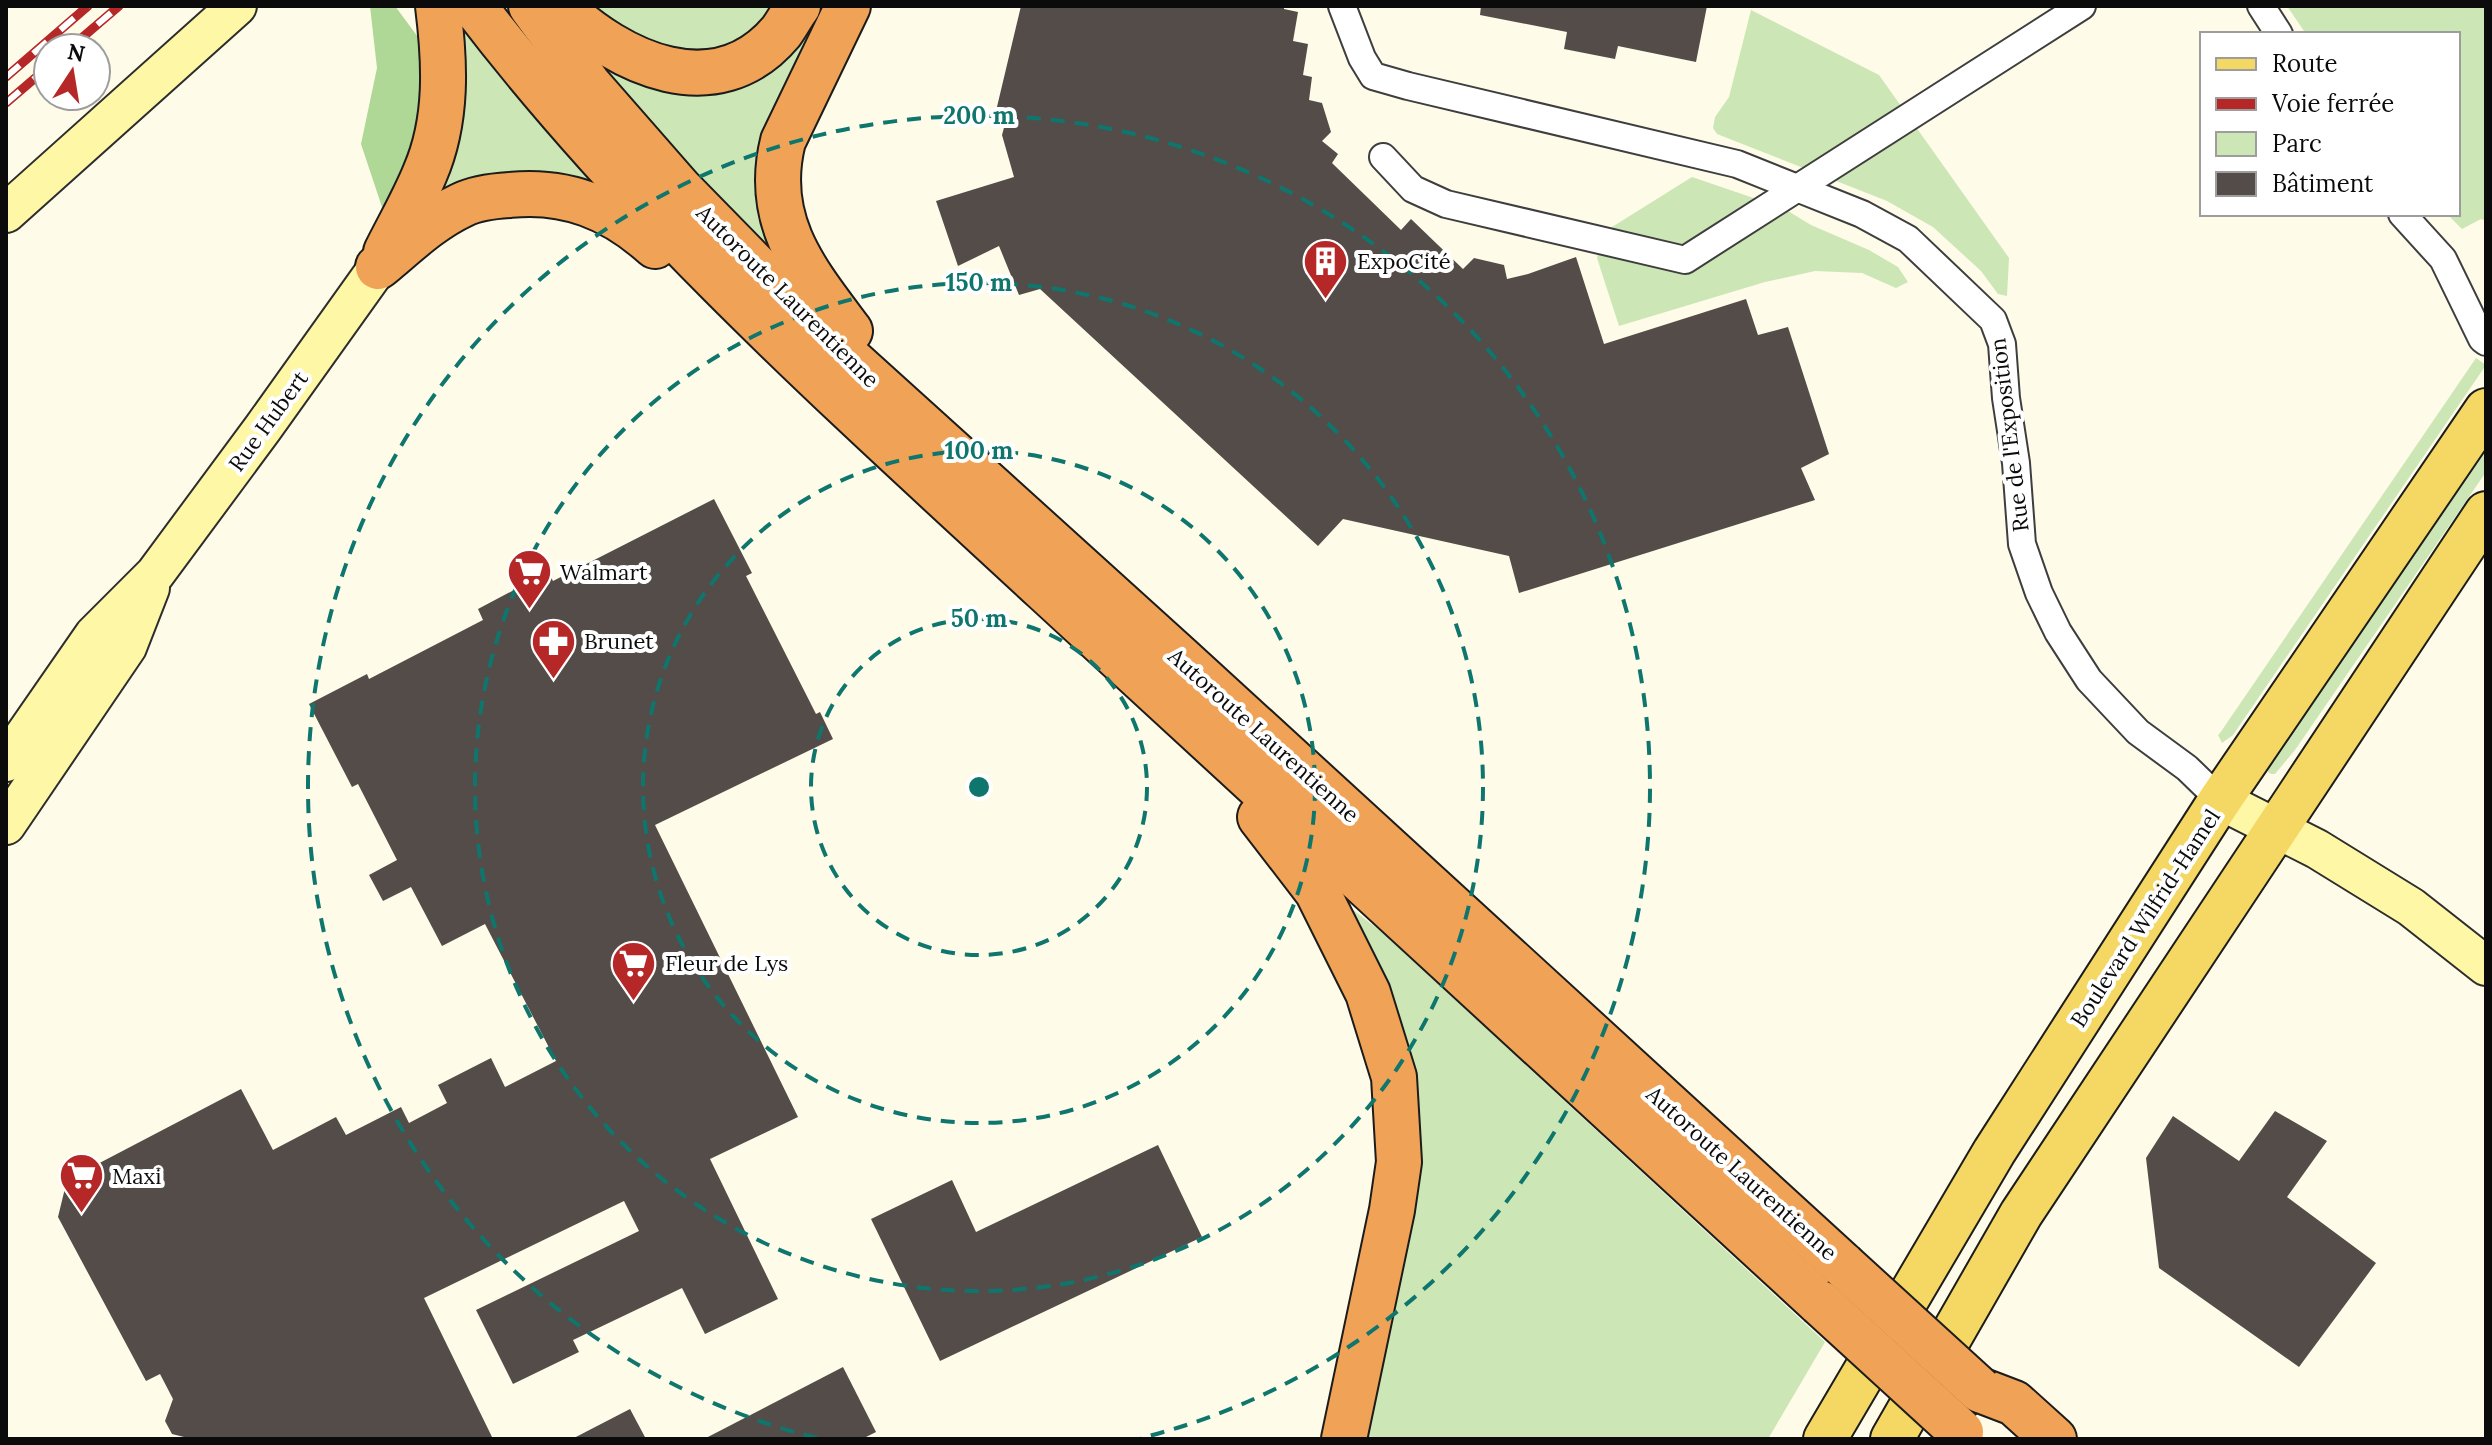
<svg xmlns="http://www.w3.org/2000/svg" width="2492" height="1445" viewBox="0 0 2492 1445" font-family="Lora,serif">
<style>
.green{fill:#cce7b5}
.forest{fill:#afd795}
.building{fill:#534c48}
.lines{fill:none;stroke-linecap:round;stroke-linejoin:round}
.street-casing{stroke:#3e3e3e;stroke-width:30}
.secondary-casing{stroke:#2d2d2d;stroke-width:42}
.primary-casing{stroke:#1c1c1c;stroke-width:46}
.highway-casing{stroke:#1c1c1c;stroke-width:48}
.street{stroke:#fff;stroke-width:26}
.secondary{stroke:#fdf7a6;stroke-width:38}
.primary{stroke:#f4d863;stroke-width:42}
.highway{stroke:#f0a356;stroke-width:44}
.rail-casing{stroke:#b62828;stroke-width:9}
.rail{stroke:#fff;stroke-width:6;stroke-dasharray:18;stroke-linecap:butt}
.highway-bridge-casing{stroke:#1c1c1c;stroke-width:48;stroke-linecap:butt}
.highway-bridge{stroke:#f0a356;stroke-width:44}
.ring{fill:none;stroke:#0f766e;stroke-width:4;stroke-dasharray:14 10}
.labels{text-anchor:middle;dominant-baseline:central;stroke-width:8;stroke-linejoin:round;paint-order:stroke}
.poi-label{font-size:22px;fill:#0b0b0b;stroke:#fff;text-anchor:start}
.street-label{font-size:22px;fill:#0b0b0b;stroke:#fff}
.centre{fill:#0f766e;stroke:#fff;stroke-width:4}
.ring-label{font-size:24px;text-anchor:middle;font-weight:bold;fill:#0f766e;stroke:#fff;stroke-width:8;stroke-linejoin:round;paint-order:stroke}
</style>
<rect width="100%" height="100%" fill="#fefbe9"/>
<g class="green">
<path d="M 577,6 L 776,6 C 750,41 697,62 653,49 C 646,46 638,40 631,37 C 613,26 595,16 577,6 Z"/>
<polygon points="813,6 830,6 772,248 770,248 644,121 556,17 679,82"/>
<polygon points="2287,6 2486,6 2486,221 2481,219 2462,229 2447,214 2458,214 2458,34 2306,34"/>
<polygon points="1751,10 1879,75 2009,258 2007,296 1998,294 1981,271 1933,227 1887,201 1717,134 1713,128 1715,117 1729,97"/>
<polygon points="458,17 622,206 435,206"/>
<polygon points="1692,177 1783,208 1811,225 1869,250 1898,267 1908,282 1896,288 1862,273 1815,271 1765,282 1619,326 1597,258 1604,232"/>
<polygon points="2476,358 2486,365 2233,735 2222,743 2218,735 2220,733"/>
<polygon points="2486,451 2486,472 2295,750 2275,774 2271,774 2268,772 2268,768"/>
<polygon points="1347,905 1383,933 1825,1342 1768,1439 1356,1439 1404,1208"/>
</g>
<polygon class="forest" points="370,6 395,6 429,52 423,149 387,222 361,144 377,68"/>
<g class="building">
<polygon points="1021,6 1284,6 1284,9 1298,12 1293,41 1308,44 1303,75 1312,77 1309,100 1322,103 1331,132 1322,141 1338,154 1332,163 1401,230 1411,219 1463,269 1474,258 1504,265 1507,279 1528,274 1576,257 1604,344 1746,299 1758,335 1788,327 1829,454 1801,468 1815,500 1519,593 1509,556 1343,519 1318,546 1040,289 1019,295 999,246 958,266 936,201 1014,177 1002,135 1008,113 996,111"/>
<polygon points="1481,6 1707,6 1696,62 1618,46 1615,59 1564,49 1567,32 1480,15"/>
<polygon points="714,499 752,573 746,576 816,714 820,712 833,739 655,825 798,1117 710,1159 778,1299 705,1334 682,1288 573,1340 579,1352 513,1384 476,1310 639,1231 624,1201 424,1298 493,1439 192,1439 172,1434 165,1421 173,1399 160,1374 146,1381 58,1217 67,1180 241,1089 273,1150 336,1117 346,1135 401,1107 409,1123 447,1103 438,1085 491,1058 505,1087 556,1061 485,924 442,946 411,887 383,901 369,875 397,860 358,784 352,787 309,704 367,674 369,679 483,620 478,609 548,572 553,581"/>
<polygon points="2275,1111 2327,1141 2287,1197 2376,1263 2299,1367 2159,1268 2146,1158 2173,1116 2239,1161"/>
<polygon points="1158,1145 1202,1237 940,1361 871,1219 952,1180 976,1232"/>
<polygon points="843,1367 876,1432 862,1439 704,1439"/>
<polygon points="630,1409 646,1439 572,1439"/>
</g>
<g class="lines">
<defs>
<g id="street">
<polyline points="1342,6 1362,58 1373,76 1408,86 1737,164 1862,214 1908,239 1993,320 2002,344 2006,398 2016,463 2022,544 2039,593 2058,632 2089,680 2138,732 2187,768 2220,800"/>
<polyline points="2261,6 2279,34"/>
<polyline points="1383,157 1413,189 1446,204 1685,260 2082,6"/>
<polyline points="2402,214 2443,259 2482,339 2486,342"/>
</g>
<g id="secondary">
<polyline points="6,213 237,6"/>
<polyline points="6,762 94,635 155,574 263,428 378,267"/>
<polyline points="2220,800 2317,849 2411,907 2486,966"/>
<polyline points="6,825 127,647 150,588"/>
</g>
<g id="primary">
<polyline points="1825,1439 1994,1152 2220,800 2486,410"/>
<polyline points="1892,1439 2021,1214 2486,513"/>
</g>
<g id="highway">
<path d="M 474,6 C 640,223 845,405 1045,590 C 1302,829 1561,1066 1820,1303"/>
<polyline points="531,6 589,85 680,189 823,335 1180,658 1843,1265"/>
<path d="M 560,6 C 619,63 716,109 781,32 C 787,24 792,14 798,6"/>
<path d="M 848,6 L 783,141 C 763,221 805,271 850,331"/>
<path d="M 386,252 C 399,226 414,200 425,173 C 448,120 445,62 438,6"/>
<path d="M 378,267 C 405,245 430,220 462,205 C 476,198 494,196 510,195 C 566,189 613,208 655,246"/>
<polyline points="1260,817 1317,891 1368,993 1394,1077 1399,1162 1392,1210 1344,1439"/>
<polyline points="1980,1390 2014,1403 2054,1439"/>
</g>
</defs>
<use href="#street" class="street-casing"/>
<use href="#secondary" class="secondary-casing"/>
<use href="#primary" class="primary-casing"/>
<use href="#highway" class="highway-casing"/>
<use href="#street" class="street"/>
<use href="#secondary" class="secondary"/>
<use href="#primary" class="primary"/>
<use href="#highway" class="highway"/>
<defs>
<g id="rail">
<polyline points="70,48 119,6"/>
<polyline points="6,77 88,6"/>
<polyline points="6,103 48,67"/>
</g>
</defs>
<use href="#rail" class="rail-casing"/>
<use href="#rail" class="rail"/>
<defs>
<g id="highway-bridge">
<polyline points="1843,1265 1980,1390"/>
<polyline points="1820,1303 1961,1432"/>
</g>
</defs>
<use href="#highway-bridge" class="highway-bridge-casing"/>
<use href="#highway-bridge" class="highway-bridge"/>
</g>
<g class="ring">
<circle cx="979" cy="787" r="168"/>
<circle cx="979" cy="787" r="336"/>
<circle cx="979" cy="787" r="504"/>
<path d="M817 1438A671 671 0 1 1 1141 1438"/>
</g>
<defs>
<symbol id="building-pin" viewBox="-11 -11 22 30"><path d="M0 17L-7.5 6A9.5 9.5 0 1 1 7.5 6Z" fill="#b62828" stroke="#fff"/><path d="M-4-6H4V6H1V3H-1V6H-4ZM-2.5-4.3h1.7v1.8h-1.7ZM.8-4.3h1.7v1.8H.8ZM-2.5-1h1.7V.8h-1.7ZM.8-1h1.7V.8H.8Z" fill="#fff"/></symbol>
<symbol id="supermarket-pin" viewBox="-11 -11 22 30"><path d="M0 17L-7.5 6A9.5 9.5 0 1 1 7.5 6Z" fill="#b62828" stroke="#fff"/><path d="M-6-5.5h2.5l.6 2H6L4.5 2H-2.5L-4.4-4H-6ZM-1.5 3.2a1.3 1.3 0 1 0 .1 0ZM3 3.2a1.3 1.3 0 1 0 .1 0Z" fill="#fff"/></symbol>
<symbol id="pharmacy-pin" viewBox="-11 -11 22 30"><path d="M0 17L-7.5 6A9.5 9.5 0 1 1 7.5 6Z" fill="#b62828" stroke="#fff"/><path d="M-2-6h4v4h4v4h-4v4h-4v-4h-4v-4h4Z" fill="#fff"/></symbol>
</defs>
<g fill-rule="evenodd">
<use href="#building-pin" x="1300" y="236" width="51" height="69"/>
<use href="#supermarket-pin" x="504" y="546" width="51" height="69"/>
<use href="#pharmacy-pin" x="528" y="616" width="51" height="69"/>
<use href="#supermarket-pin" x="608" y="938" width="51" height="69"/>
<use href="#supermarket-pin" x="56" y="1150" width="51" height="69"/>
</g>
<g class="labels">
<g class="poi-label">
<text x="1357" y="261">ExpoCité</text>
<text x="560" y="572">Walmart</text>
<text x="584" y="641">Brunet</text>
<text x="665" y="963">Fleur de Lys</text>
<text x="112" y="1176">Maxi</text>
</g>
<g class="street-label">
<text transform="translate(788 296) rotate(45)">Autoroute Laurentienne</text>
<text transform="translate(268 421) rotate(-54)">Rue Hubert</text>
<text transform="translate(2009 435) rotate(-97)">Rue de l'Exposition</text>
<text transform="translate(1264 735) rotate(42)">Autoroute Laurentienne</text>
<text transform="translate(2145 918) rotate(-57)">Boulevard Wilfrid-Hamel</text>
<text transform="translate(1742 1173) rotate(42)">Autoroute Laurentienne</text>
</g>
</g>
<circle cx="979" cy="787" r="12" class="centre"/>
<g class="ring-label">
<text x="979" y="124">200 m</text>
<text x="979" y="291">150 m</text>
<text x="979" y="459">100 m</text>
<text x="979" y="627">50 m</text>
</g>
<rect width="2492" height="1445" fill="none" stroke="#0b0b0b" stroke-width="16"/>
<rect x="2200" y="32" width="260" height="184" fill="#ffffff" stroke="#9d9d9d" stroke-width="2"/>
<rect x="2216" y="58" width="40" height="12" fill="#f4d863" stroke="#9d9d9d" stroke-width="2"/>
<text x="2272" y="72" font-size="24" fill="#0b0b0b">Route</text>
<rect x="2216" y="98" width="40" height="12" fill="#b62828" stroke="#9d9d9d" stroke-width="2"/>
<text x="2272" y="112" font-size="24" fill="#0b0b0b">Voie ferrée</text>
<rect x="2216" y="132" width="40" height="24" fill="#cce7b5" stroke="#9d9d9d" stroke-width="2"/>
<text x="2272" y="152" font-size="24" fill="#0b0b0b">Parc</text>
<rect x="2216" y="172" width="40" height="24" fill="#534c48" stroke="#9d9d9d" stroke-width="2"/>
<text x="2272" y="192" font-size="24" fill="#0b0b0b">Bâtiment</text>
<g transform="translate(72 72) rotate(12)"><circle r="38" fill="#ffffff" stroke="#9d9d9d" stroke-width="2"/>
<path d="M0-6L14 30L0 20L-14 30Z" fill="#b62828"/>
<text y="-12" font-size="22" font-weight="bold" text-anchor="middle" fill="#0b0b0b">N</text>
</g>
</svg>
